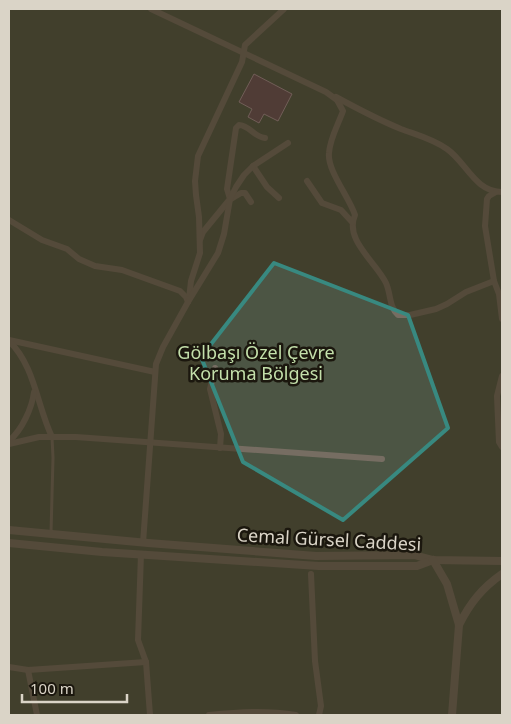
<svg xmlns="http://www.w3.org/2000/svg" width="511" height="724" viewBox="0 0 511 724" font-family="'Noto Sans',sans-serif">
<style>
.green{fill:#4c5544}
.building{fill:#6d4e59;stroke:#b598a2}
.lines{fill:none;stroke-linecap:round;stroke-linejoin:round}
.service{stroke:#766d62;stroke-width:3}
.minor{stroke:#766d62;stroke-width:6}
.tertiary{stroke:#766d62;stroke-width:8}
.marked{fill:none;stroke:#388980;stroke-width:4;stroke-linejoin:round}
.labels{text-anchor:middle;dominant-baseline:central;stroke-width:5;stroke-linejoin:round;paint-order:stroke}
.park-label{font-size:18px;fill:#c3dfaa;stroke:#1b170e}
.street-label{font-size:18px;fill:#dad4c7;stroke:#1b170e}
</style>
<rect width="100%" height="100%" fill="#382e19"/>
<rect class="green" x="9" y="9" width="493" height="706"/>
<polygon class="building" points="254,74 292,94 278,121 264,114 259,123 248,117 252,109 239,102"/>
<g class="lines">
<polyline class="service" points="51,533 53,458 52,437"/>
<g class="minor">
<path d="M 151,9 L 326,92 L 337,100 L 343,111 C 338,125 330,138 329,153 C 327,170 349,197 355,215 C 344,240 376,262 386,283 C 391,294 389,307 398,315 L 410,315 L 436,309 L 447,304 L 466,292 L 494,281"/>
<path d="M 336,97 C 358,109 379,120 401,129 C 417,135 433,139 447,149 C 466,162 475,192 502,192"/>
<polyline points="253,166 267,187 279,198"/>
<polyline points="307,181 322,203 341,210 352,222"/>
<polyline points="496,192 489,196 487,199 485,226 494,281 499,294 502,319"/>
<polyline points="231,199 241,193 245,193 251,202"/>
<polyline points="9,220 42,240 67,249 79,259 95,266 122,270 180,291 186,297 188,302"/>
<path d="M 200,240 L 203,232 L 230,199 L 227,189 L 236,128 L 239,125 C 249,125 254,137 265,138"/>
<polyline points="189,299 191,281 200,253 199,217 196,195 195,181 198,156 242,62 245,45 284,9"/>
<polyline points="9,340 155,372"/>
<path d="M 9,341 C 35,366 37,406 52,437"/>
<polyline points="215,368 210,389 221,434 220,448"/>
<polyline points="502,376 497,396 499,442 502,447"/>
<path d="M 9,441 C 22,430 32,408 34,392"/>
<polyline points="9,444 39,437 76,437 382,459"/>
<polyline points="143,543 156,364 163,347 188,302 218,253 224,234 230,199 236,187 244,175 253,166 288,143"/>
<polyline points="141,554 138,640 146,662 150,715"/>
<polyline points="311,574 315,661 321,706 319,715"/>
<polyline points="9,667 28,670 146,662"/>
<polyline points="28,670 37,715"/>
<path d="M 209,715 C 239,712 266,710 296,715"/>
</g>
<g class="tertiary">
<polyline points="9,530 148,543 316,556 414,555 433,560 502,561"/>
<polyline points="9,543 102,552 319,566 417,566 433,560"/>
<polyline points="433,560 447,584 459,625 452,715"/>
<path d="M 459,625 C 470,603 482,588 502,574"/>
</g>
</g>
<path d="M0 0H511V724H0ZM 274,263 L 408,315 L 448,428 L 343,520 L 243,462 L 201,357 Z" fill="#382e19" fill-opacity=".55" fill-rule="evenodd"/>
<path class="marked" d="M 274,263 L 408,315 L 448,428 L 343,520 L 243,462 L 201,357 Z"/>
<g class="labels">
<g class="park-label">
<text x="256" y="352">Gölbaşı Özel Çevre<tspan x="256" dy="21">Koruma Bölgesi</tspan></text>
</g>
<g class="street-label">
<text transform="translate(329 539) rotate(3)">Cemal Gürsel Caddesi</text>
</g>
</g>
<rect width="511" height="724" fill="none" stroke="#dad4c7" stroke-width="20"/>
<path d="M22 694v8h105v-8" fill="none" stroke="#dad4c7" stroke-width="2.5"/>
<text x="30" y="694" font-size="15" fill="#dad4c7" stroke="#1b170e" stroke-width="4" paint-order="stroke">100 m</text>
</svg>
